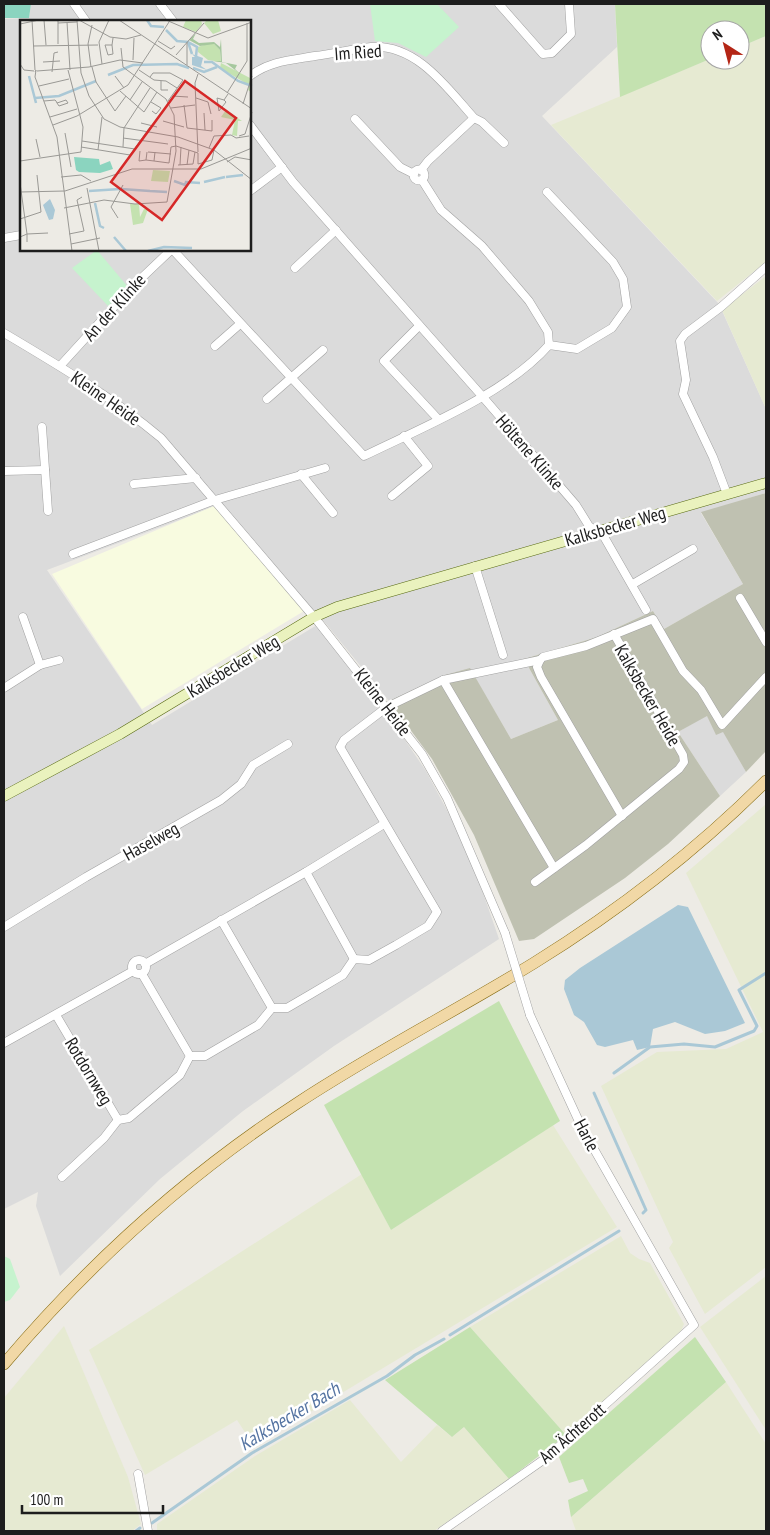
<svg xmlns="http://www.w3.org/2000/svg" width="770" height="1535" viewBox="0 0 770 1535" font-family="'PT Sans Narrow',sans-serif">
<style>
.residential{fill:#dbdbdb;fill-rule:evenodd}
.education{fill:#f8fbe0}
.construction{fill:#bfc1b1}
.farmland{fill:#e6ead2}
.grass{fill:#c4e2b0}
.park{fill:#c6f3ce}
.pitch{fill:#8bd4bf}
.water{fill:#aac8d6}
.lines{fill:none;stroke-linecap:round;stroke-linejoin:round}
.stream{stroke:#aac8d6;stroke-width:3}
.street-casing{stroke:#a1a1a1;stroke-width:9}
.secondary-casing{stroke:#566811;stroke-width:11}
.primary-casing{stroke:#866b11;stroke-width:12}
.street{stroke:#fff;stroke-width:8}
.secondary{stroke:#eaf2be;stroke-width:10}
.primary{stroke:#f1d8a6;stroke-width:11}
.street-bridge-casing{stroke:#a1a1a1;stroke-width:9;stroke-linecap:butt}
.street-bridge{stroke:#fff;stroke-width:8}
.labels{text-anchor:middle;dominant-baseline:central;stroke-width:5;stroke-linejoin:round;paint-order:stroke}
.street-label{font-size:18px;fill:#1d1d1d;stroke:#fff}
.water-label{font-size:19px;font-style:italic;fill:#5574a2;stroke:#fff}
.inset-river{fill:none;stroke:#aac8d6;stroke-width:2.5}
.inset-road{fill:none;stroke:#9a9995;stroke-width:1}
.view{fill:#d62828;fill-opacity:0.15;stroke:#d62828;stroke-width:2.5}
.inset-edge{fill:none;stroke:#1d1d1d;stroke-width:2.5}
</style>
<rect width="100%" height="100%" fill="#edebe5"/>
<g class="residential">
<path d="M 31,4 L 615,4 L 617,47 L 542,116 L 719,304 L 766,409 L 766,493 L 701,513 L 743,584 L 664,629 L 653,611 L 597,637 L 524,659 L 558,720 L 511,739 L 470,669 L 445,675 L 389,701 L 327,625 L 219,505 L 47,570 L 152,725 L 317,625 L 390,718 L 426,771 L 457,829 L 481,887 L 499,939 L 334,1046 L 243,1111 L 160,1179 L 60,1276 L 36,1206 L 38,1192 L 4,1209 L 4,19 L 29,18 ZM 21,21 L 250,21 L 250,250 L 21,250 Z"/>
<polygon points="707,715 716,734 723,731 746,772 720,796 678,732"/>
</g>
<polygon class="education" points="214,506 304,611 142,709 52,574"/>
<polygon class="construction" points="766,493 766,751 746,772 723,732 716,735 707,716 678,732 720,796 668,844 625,878 534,939 519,941 474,835 432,759 389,701 445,675 470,668 511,739 558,720 524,659 597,637 653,611 664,629 743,584 701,512"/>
<g class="farmland">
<polygon points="766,36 766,262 717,301 551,125 710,59 740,60 740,47"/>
<polygon points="766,276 766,409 722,310"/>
<polygon points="766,804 766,1267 705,1314 669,1248 673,1242 601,1086 657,1052 726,1049 763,1032 686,873"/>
<polygon points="553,1125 617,1227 254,1446 237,1420 145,1475 89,1350 362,1174 391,1230"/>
<polygon points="621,1236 630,1253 639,1259 650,1263 684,1324 681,1331 566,1435 470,1327"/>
<polygon points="766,1276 766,1430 700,1327"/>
<polygon points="64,1326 128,1477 141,1524 132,1531 4,1531 4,1398"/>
<polygon points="726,1382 766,1444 766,1531 576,1531 571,1517"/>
<polygon points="350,1400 401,1462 437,1425 452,1437 464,1427 509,1479 434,1531 157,1531 157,1524 255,1456"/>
</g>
<g class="grass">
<polygon points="615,4 766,4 766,36 740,47 740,30 710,30 710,59 620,97"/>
<polygon points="499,1001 560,1121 391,1230 324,1105"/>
<polygon points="470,1327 566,1435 509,1479 464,1427 452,1437 385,1380"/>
<polygon points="695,1337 726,1382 571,1517 568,1500 588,1491 583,1479 569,1483 559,1457"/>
</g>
<g class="park">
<polygon points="370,4 437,4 459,27 426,57 398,43 375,41"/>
<polygon points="97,250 128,287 109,307 72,268"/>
<polygon points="4,1256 10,1259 20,1287 10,1300 4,1302"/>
</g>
<polygon class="pitch" points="4,4 31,4 29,18 4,18"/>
<polygon class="water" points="678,905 688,907 745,1023 725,1031 705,1034 675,1022 653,1029 650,1047 637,1050 633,1040 605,1047 597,1045 584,1022 574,1015 564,989 565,980 580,968"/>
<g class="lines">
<g class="stream">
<polyline points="614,1073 650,1047 684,1044 715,1047 754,1031 757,1026 739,990 766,973"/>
<polyline points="594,1093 646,1210 643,1213"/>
<polyline points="450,1335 619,1231"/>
<polyline points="152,1523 252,1453 387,1376 415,1355 444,1339"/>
<polyline points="136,1531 140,1528"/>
</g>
<defs>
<g id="street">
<polyline points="74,4 86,21"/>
<polyline points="160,4 173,21"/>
<polyline points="499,4 543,54 552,53 571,34 569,4"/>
<path d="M 250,76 C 269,61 292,60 315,56 C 333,54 352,49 371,47 C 417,44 447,88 474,118 L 482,122 L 504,143"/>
<polyline points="355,119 400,167 414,174"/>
<polyline points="250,125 293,182 482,396 576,505 589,526 603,535 646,610"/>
<circle cx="419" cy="175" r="5.5"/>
<polyline points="421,170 428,161 474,118"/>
<polyline points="422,180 441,210 482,246 529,301 548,332 549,345"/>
<polyline points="250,191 282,167"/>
<polyline points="4,238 21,235"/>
<path d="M 173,250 L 364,456 C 423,427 506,394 549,345 L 577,349 L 612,328 L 627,307 L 623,279 L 613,262 L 547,192"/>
<polyline points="295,268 336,230"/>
<polyline points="419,326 384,361 438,419"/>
<path d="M 4,333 C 58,365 112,397 161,438 L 319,623 L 422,754 L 447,798 L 505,933"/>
<polyline points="215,346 240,324"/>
<polyline points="60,366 131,288 171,250"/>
<polyline points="267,399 323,350"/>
<polyline points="42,427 48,511"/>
<polyline points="4,471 45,470"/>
<polyline points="301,474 333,513"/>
<polyline points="134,484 196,478"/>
<polyline points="727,494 713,457 683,394 686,380 680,341 685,334 721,307 766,267"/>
<polyline points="392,496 428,466 404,436"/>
<polyline points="73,554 215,500 325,468"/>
<polyline points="475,566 503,655"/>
<polyline points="633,584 693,549"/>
<polyline points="740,598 766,642"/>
<polyline points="23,617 40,665"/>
<polyline points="540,660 537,667 541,677 622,816"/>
<polyline points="443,680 554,868"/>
<polyline points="4,688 40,665 59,660"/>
<polyline points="306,872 354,959"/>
<polyline points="535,882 586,845 679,769 684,762 683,755 614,634"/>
<polyline points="221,920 272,1008 287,1008 311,994 343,975 354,959 369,960 396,945 428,926 437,912 340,747 344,740 387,707 443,680 540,660 543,657 586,646 653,619 683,671 701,690 722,725 766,677"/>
<polyline points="4,927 86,877 221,800 241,784 253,765 288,744"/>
<circle cx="139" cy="967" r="7"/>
<polyline points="145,964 306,872 384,824"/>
<polyline points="142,974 190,1056 205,1056 258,1025 272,1008"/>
<polyline points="56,1015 118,1120 129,1118 180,1075 190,1056"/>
<polyline points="4,1043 133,971"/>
<polyline points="62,1177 104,1138 118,1120"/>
<polyline points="138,1474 148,1531"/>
<polyline points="442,1531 546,1458 694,1325 582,1128 530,1015"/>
</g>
<polyline id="secondary" points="4,796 120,734 314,617 337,607 766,483"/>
<path id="primary" d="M 4,1364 C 88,1265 187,1175 296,1104 C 373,1053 456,1011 534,963 C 618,911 696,851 766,781"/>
</defs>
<use href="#street" class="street-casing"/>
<use href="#secondary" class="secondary-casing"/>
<use href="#primary" class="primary-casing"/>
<use href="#street" class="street"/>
<use href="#secondary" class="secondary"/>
<use href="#primary" class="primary"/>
<defs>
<polyline id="street-bridge" points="505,933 530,1015"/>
</defs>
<use href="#street-bridge" class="street-bridge-casing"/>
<use href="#street-bridge" class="street-bridge"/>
</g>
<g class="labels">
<g class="street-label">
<text transform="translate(358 52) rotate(-4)">Im Ried</text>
<text transform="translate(114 307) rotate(-48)">An der Klinke</text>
<text transform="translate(106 398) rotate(35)">Kleine Heide</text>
<text transform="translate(530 452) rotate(49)">Höltene Klinke</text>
<text transform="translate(615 526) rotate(-16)">Kalksbecker Weg</text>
<text transform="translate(233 666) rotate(-31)">Kalksbecker Weg</text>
<text transform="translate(648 695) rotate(60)">Kalksbecker Heide</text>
<text transform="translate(383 702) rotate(52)">Kleine Heide</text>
<text transform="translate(151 841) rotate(-29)">Haselweg</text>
<text transform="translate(89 1071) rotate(59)">Rotdornweg</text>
<text transform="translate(587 1135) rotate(62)">Harle</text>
<text transform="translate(572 1433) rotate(-41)">Am Ächterott</text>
</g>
<g class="water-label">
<text transform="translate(289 1416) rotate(-31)">Kalksbecker Bach</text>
</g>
</g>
<g transform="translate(20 20)">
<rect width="231" height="231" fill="#edebe5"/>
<path d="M 166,0 L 181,0 L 182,4 L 176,12 L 163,7 ZM 187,0 L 198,0 L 201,11 L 193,14 L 184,3 ZM 187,24 L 194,24 L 200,30 L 201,42 L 188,40 L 178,32 L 178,27 ZM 201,43 L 230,58 L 231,72 L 228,70 L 229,65 L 200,48 ZM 206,90 L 222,101 L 218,101 L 217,116 L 212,115 L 215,100 L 201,97 ZM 133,150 L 150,151 L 148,162 L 131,161 ZM 110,184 L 119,184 L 120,197 L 124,189 L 128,189 L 123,203 L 113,205 Z" fill="#c4e2b0"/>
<path d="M 176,13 L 173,19 L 179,23 L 194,22 L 200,27 L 201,19 L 202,42 L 217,45 L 215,49 L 219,53 L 206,43 L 193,41 L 201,41 L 200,30 L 194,24 L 180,26 L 169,20 Z" fill="#a6c89e"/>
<path d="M 54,137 L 79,139 L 80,145 L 90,141 L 93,149 L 80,153 L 59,152 L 56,150 Z" fill="#8bd4bf"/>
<path d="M 172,34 L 183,38 L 181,46 L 187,50 L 172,45 L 172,37 L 175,37 ZM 30,179 L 35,190 L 33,199 L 29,200 L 23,185 Z" fill="#aac8d6"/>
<path class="inset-river" d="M 127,0 L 131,6 L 144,7M 146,10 L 157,21 L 168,22 L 172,34M 168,22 L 177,27 L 176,36M 184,42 L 192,42 L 218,61 L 232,66M 173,48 L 184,52 L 197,47M 88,55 L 113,45 L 157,44 L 169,48M 9,56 L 16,83M 15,78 L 39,76 L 76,61M 206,157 L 223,155M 154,161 L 165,165 L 166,162 L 180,163M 184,162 L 205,157M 101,169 L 130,171M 69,171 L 100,169M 130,171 L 147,172M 75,183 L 80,206 L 84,208M 94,217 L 106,231M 128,231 L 144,227 L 172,228"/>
<path class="inset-road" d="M 12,0 L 15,50M 24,0 L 26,25M 38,0 L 38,24M 57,0 L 61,53 L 69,76 L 84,99 L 100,107 L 158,117 L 194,130 L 232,160M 59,0 L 90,17 L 106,19 L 121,15M 99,0 L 232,89M 146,0 L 188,18 L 232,2M 47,2 L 50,50M 38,3 L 57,2M 0,4 L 19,0M 138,21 L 151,29 L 155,26M 167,22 L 167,45M 92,25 L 93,34 L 88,35 L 85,25 L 92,25 L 93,18M 13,26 L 78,25M 156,35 L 184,3M 113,40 L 114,18M 23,42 L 40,41M 0,44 L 4,50 L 14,51M 82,44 L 79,22 L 89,0M 71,47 L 68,24 L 72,5M 72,47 L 76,62 L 95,91 L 106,76M 119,50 L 134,60 L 146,61 L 157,68M 17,51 L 69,47 L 100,40 L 123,43M 15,52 L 16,50 L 15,57 L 37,117 L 52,231M 32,52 L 34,33 L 38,32M 95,56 L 104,68M 130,57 L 133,53 L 150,53 L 163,60 L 148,81M 141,61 L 141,70 L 148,70M 19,66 L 49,59M 100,71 L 124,92 L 137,72M 207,73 L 227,41 L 227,3M 152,76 L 168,77M 176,78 L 188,82 L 191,94M 110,80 L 122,62M 204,80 L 206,82 L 199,91 L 197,78 L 204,80 L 208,74M 24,81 L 35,80 L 36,81 L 37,83 L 39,86 L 48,83 L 46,80 L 37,83M 131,82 L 141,88 L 136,94 L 132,91M 223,84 L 232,56M 164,85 L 167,108 L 192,111 L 192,100M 151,88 L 175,85M 184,93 L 185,110M 30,97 L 57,89M 143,101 L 164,107M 121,103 L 137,107M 33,105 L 57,96 L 108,65 L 149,2M 45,113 L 51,147M 219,116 L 225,114 L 232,92M 103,118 L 148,124M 16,119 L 20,137M 62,121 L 115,129M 156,126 L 178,133 L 178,144 L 192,140 L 194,130M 61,127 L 110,135 L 130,107M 103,127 L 104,108 L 130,68M 189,128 L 194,116 L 211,115 L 216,118 L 229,116M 78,130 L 82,97M 120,131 L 119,141 L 126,140M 127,132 L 126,140 L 134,141M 128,132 L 151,134M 135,132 L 134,141 L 149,143 L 151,127 L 156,126M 178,132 L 175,63 L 178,54M 0,141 L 61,132 L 63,107 L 48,50M 207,142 L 215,137 L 232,140M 158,145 L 173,144 L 175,132M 160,145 L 161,127M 167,145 L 169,130M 41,157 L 61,155 L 71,161M 0,163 L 7,214 L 0,217M 67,168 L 79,231M 0,172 L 45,171 L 112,149 L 181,149 L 232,128M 44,188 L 84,180 L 115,184 L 147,182 L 156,131 L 154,95 L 146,79 L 103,47 L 101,28M 98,198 L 91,187 L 103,165M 0,199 L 21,192 L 17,155M 49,214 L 64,211 L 57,180 L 62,177M 7,222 L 7,214 L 28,213M 51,224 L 80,218"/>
<path class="view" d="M 165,61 L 216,98 L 142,200 L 91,162 Z"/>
<rect width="231" height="231" class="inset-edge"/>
</g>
<rect width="770" height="1535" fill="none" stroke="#1d1d1d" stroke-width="10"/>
<g transform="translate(725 45) rotate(324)"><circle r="24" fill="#ffffff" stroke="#a5a5a5"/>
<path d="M0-4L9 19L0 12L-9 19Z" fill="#b42616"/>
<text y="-8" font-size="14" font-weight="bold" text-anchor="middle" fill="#1d1d1d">N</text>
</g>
<path d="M22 1505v8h141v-8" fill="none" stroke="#1d1d1d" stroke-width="2.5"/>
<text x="30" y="1505" font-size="15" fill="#1d1d1d" stroke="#ffffff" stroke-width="4" paint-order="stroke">100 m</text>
</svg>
